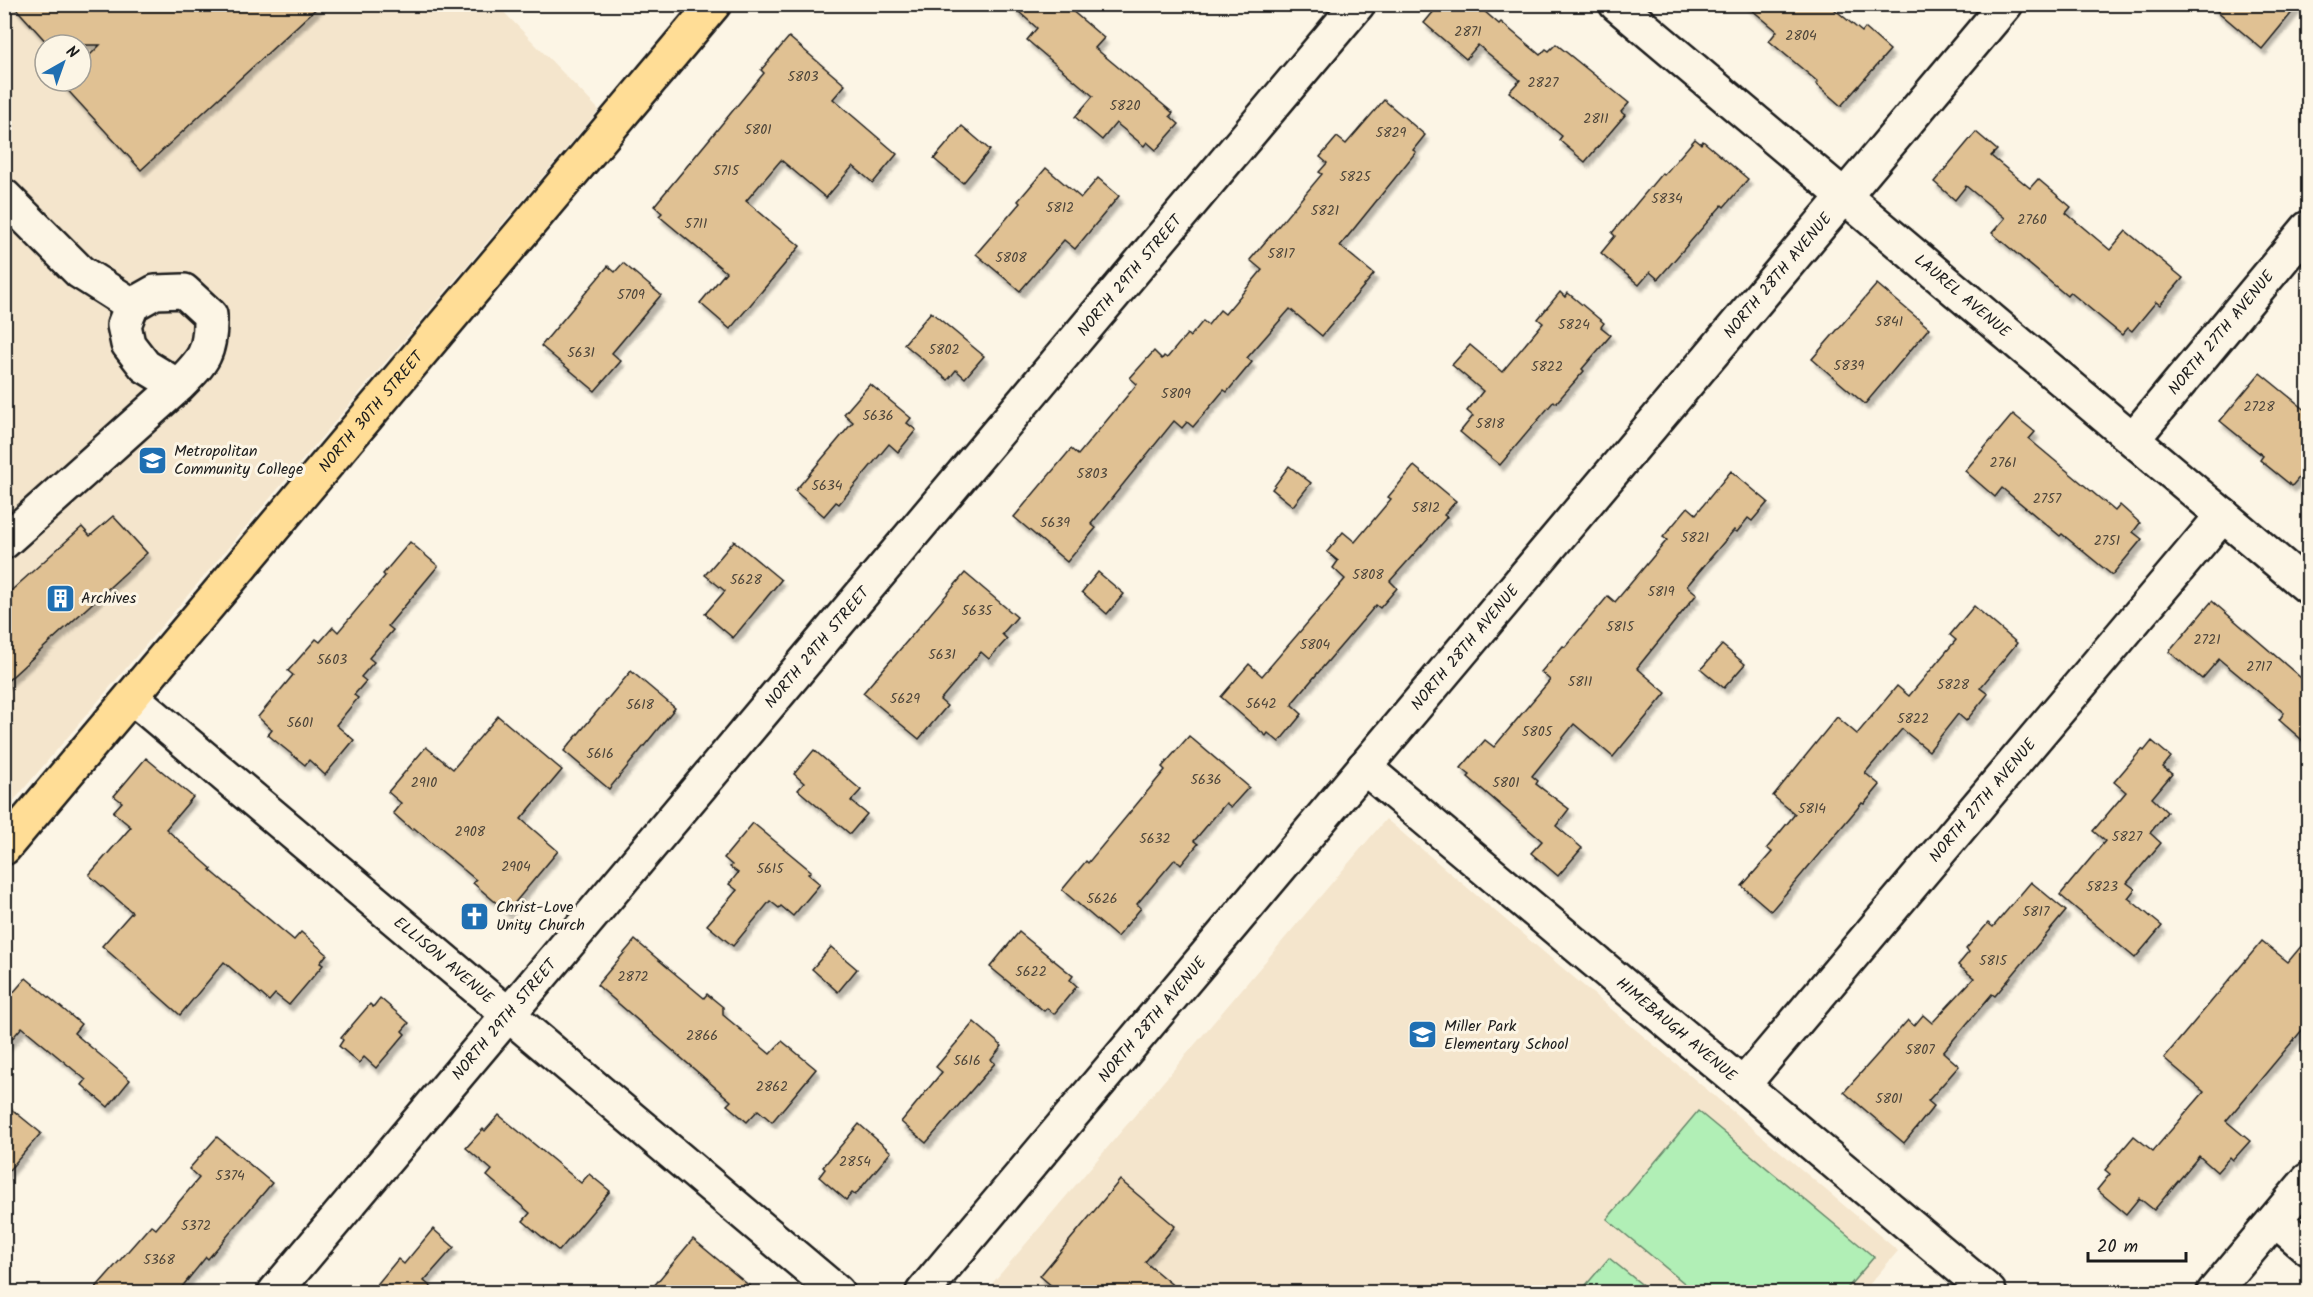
<svg xmlns="http://www.w3.org/2000/svg" width="2313" height="1297" viewBox="0 0 2313 1297" font-family="Kalam,sans-serif">
<style>
.built{fill:#f4e5cc;fill-rule:evenodd}
.green{fill:#b1efb6;stroke:#668669;stroke-width:1.5}
.building{fill:#e0c193;stroke:#1c1c1c;stroke-width:1.5;filter:url(#shadow)}
.lines{fill:none;stroke-linecap:round;stroke-linejoin:round}
.street-casing{stroke:#1c1c1c;stroke-width:38}
.highway-casing{stroke:#1c1c1c;stroke-width:38}
.street{stroke:#fcf5e5;stroke-width:33}
.highway{stroke:#ffdd96;stroke-width:33}
.labels{text-anchor:middle;dominant-baseline:central;stroke-width:6;stroke-linejoin:round;paint-order:stroke}
.number-label{font-size:14px;fill:#4d453a}
.street-label{font-size:16px;fill:#1c1c1c;stroke:#fcf5e5}
.poi-label{font-size:16px;fill:#1c1c1c;stroke:#fcf5e5;text-anchor:start}
</style>
<defs>
<filter id="shadow"><feDropShadow dx="3.5" dy="6" stdDeviation="1.5" flood-color="#0004"/></filter>
</defs>
<rect width="100%" height="100%" fill="#fcf5e5"/>
<filter id="ink" filterUnits="userSpaceOnUse"><feTurbulence type="fractalNoise" baseFrequency=".0167" numOctaves="2"/><feDisplacementMap in="SourceGraphic" scale="12" xChannelSelector="R" yChannelSelector="G"/><feConvolveMatrix kernelMatrix="1 2 1 2 8 2 1 2 1" color-interpolation-filters="sRGB"/></filter>
<g filter="url(#ink)">
<g class="built">
<path d="M 5,5 L 497,5 L 599,110 L 5,811 ZM 45,45 L 81,45 L 81,81 L 45,81 Z"/>
<polygon points="1386,819 1898,1251 1863,1292 985,1292"/>
</g>
<g class="green">
<polygon points="1698,1111 1874,1257 1844,1292 1695,1292 1607,1219"/>
<polygon points="1609,1258 1651,1292 1580,1292"/>
</g>
<g class="building">
<polygon points="12,4 321,4 141,170 61,83 64,81 81,81 81,64 100,45 49,45"/>
<polygon points="1010,4 1064,4 1104,38 1095,48 1173,113 1170,116 1179,124 1156,150 1147,142 1144,146 1116,123 1102,140 1075,117 1093,96 1027,40 1037,28"/>
<polygon points="1440,4 1476,4 1499,24 1501,22 1540,55 1546,49 1549,51 1556,44 1629,103 1621,112 1625,115 1585,162 1559,140 1562,136 1509,92 1520,80 1478,45 1466,59 1424,23"/>
<polygon points="1745,4 1828,4 1862,32 1865,28 1890,50 1841,106 1816,84 1818,82 1769,41 1777,31"/>
<polygon points="2209,4 2299,4 2262,49"/>
<polygon points="789,37 845,85 833,99 897,154 873,183 853,166 826,198 781,160 746,201 800,246 730,329 700,303 726,272 659,216 662,213 654,206 764,73 761,70"/>
<polygon points="1384,100 1425,135 1413,150 1416,152 1340,246 1374,274 1322,336 1290,309 1247,358 1252,362 1227,392 1224,390 1193,427 1187,422 1182,428 1174,421 1091,524 1096,528 1067,562 1014,517 1071,449 1078,455 1137,384 1130,378 1154,351 1162,359 1164,356 1167,358 1187,334 1190,337 1203,321 1208,325 1220,310 1225,314 1262,270 1250,260 1322,174 1319,172 1327,163 1320,157 1337,137 1346,144"/>
<polygon points="962,126 990,150 963,183 934,159"/>
<polygon points="1976,132 1997,150 1991,156 2030,188 2038,179 2071,207 2066,213 2110,250 2126,231 2183,278 2160,305 2156,302 2132,331 2128,328 2122,335 2070,292 2067,296 1992,233 2005,218 1966,186 1955,200 1934,182"/>
<polygon points="1695,139 1701,144 1703,141 1748,179 1724,207 1722,205 1658,279 1650,272 1639,285 1601,253 1615,236 1612,233 1662,173 1664,175"/>
<polygon points="1046,168 1081,198 1098,178 1119,196 1075,249 1064,240 1020,291 976,254 1020,203 1018,201"/>
<polygon points="623,263 661,295 612,353 621,361 595,391 541,346 608,266 615,272"/>
<polygon points="1877,284 1929,328 1865,404 1812,359"/>
<polygon points="1560,292 1565,297 1568,293 1604,323 1601,327 1611,335 1582,369 1584,371 1556,403 1554,401 1500,465 1460,432 1473,416 1467,411 1483,391 1452,365 1470,345 1502,372 1543,323 1538,319"/>
<polygon points="931,312 984,356 965,378 956,370 948,380 904,344"/>
<polygon points="2260,373 2308,412 2308,467 2292,486 2260,460 2263,456 2220,421"/>
<polygon points="870,384 911,418 907,423 916,430 898,452 889,444 839,504 836,502 824,516 795,491 853,422 844,414"/>
<polygon points="2013,414 2035,432 2029,439 2115,511 2120,505 2140,523 2133,532 2142,539 2112,575 2062,534 2060,536 2002,488 1995,497 1965,471"/>
<polygon points="1289,466 1311,483 1293,506 1272,489"/>
<polygon points="1414,466 1456,501 1444,515 1447,517 1390,581 1397,588 1380,608 1376,605 1293,702 1292,705 1302,714 1279,742 1268,733 1266,736 1221,697 1249,664 1262,676 1345,579 1333,568 1338,561 1327,552 1343,532 1355,542 1391,499 1388,497"/>
<polygon points="1731,471 1768,502 1752,521 1748,518 1737,532 1734,530 1687,586 1697,594 1637,668 1666,693 1613,757 1574,724 1532,776 1538,781 1536,784 1569,809 1556,826 1582,848 1558,876 1531,853 1542,841 1468,777 1470,775 1461,768 1485,740 1494,747 1550,680 1541,672 1563,646 1565,647 1608,596 1615,602 1667,540 1663,537 1688,507 1696,514"/>
<polygon points="113,516 147,553 4,684 4,597 82,527 90,536"/>
<polygon points="734,541 781,580 733,638 705,614 725,591 705,575"/>
<polygon points="410,542 438,566 388,626 393,630 369,658 374,662 361,677 366,681 354,695 358,698 336,725 354,740 325,775 309,760 305,765 268,735 272,730 258,717 293,675 288,671 316,639 320,642 333,627 338,632 385,576 383,574"/>
<polygon points="1098,572 1124,594 1107,614 1082,592"/>
<polygon points="965,573 1017,617 1002,634 1007,639 989,659 981,652 940,700 947,706 919,739 863,693"/>
<polygon points="2212,601 2308,684 2308,745 2279,720 2284,713 2219,659 2202,679 2169,652"/>
<polygon points="1974,606 2017,643 1980,688 1988,694 1966,721 1958,714 1929,751 1902,729 1865,773 1880,785 1864,804 1862,803 1771,911 1742,886 1772,852 1767,848 1795,814 1773,796 1837,717 1857,734 1897,686 1909,696 1956,640 1950,635"/>
<polygon points="1722,645 1745,664 1724,688 1701,669"/>
<polygon points="631,671 675,708 609,789 564,751"/>
<polygon points="498,716 562,770 521,819 558,851 507,912 473,883 476,880 414,828 412,830 393,813 401,803 388,792 426,747 453,769"/>
<polygon points="1189,736 1249,787 1231,807 1226,803 1194,841 1198,844 1181,865 1175,859 1137,904 1141,908 1117,937 1062,890 1086,861 1088,863 1165,770 1162,767"/>
<polygon points="2152,741 2171,757 2163,767 2172,774 2152,798 2167,812 2150,833 2161,843 2127,883 2135,889 2128,898 2162,926 2135,958 2060,895 2105,841 2093,831 2126,792 2114,782 2142,749 2144,751"/>
<polygon points="814,750 861,790 851,801 867,814 850,834 798,790 804,783 794,774"/>
<polygon points="146,758 193,797 166,829 212,869 210,870 294,940 301,932 327,954 320,963 323,965 289,1005 275,994 269,1001 224,962 180,1015 102,946 132,912 89,875 131,827 113,812 122,802 114,796"/>
<polygon points="753,823 811,871 808,874 820,884 793,916 781,906 779,908 770,901 733,946 707,925 737,890 729,884 738,873 730,867 732,865 724,858"/>
<polygon points="2031,882 2066,911 1995,996 1992,994 1943,1052 1959,1066 1928,1101 1934,1106 1904,1143 1844,1092 1908,1020 1914,1026 1923,1015 1932,1023 1974,978 1958,965 1969,952 1966,949 1988,923 1993,927"/>
<polygon points="1019,932 1073,976 1070,980 1077,986 1054,1014 1047,1008 1044,1011 990,967"/>
<polygon points="2308,938 2308,1023 2226,1121 2250,1141 2233,1160 2230,1157 2217,1172 2199,1156 2154,1210 2139,1198 2126,1214 2097,1190 2110,1174 2105,1170 2134,1136 2153,1151 2204,1092 2164,1058 2262,941 2288,962"/>
<polygon points="635,940 704,998 707,994 723,1007 723,1015 770,1054 782,1041 816,1069 772,1122 758,1110 747,1122 727,1105 731,1101 597,985"/>
<polygon points="831,947 857,969 838,992 812,969"/>
<polygon points="26,978 81,1024 74,1033 130,1080 108,1107 82,1085 86,1080 22,1027 4,1048 4,1003"/>
<polygon points="380,998 409,1023 402,1031 405,1034 376,1068 364,1057 359,1063 339,1046 343,1040 341,1038 370,1004 373,1007"/>
<polygon points="974,1022 1002,1046 991,1060 995,1063 926,1143 901,1122 942,1072 936,1067"/>
<polygon points="4,1103 41,1133 4,1176"/>
<polygon points="499,1115 581,1183 589,1174 610,1191 559,1251 523,1221 530,1213 487,1176 492,1170 466,1148 483,1129 485,1131"/>
<polygon points="859,1124 891,1152 855,1195 852,1193 846,1200 819,1177 825,1169 823,1167"/>
<polygon points="217,1137 272,1183 208,1259 206,1257 177,1293 91,1293 151,1225 156,1229 199,1178 189,1169"/>
<polygon points="1120,1180 1175,1226 1145,1262 1182,1293 1060,1293 1040,1276"/>
<polygon points="433,1229 454,1247 424,1281 438,1293 370,1293 398,1259 404,1264"/>
<polygon points="693,1239 758,1293 648,1293"/>
</g>
<g class="lines">
<defs>
<g id="street">
<path id="s1" d="M 1616,4 L 2308,587"/>
<polyline points="4,196 80,272 132,305"/>
<path id="s2" d="M 2133,439 L 2308,228"/>
<path d="M 4,542 L 178,386 C 204,360 211,353 210,315 L 184,291 L 155,292 L 132,305 L 124,325 L 128,344 L 145,366 L 178,386"/>
<path id="s3" d="M 132,697 L 837,1292"/>
<path id="s4" d="M 1364,767 L 1989,1292"/>
<path id="s5" d="M 1743,1085 L 2223,515"/>
<polyline points="2275,1220 2308,1248"/>
<path id="s6" d="M 275,1292 L 1358,4"/>
<path id="s7" d="M 923,1292 L 2006,4"/>
<polyline points="2214,1292 2308,1180"/>
</g>
<g id="highway">
<path id="s8" d="M 4,848 L 714,4"/>
</g>
</defs>
<use href="#street" class="street-casing"/>
<use href="#highway" class="highway-casing"/>
<use href="#street" class="street"/>
<use href="#highway" class="highway"/>
</g>
</g>
<defs>
<symbol id="university-square" viewBox="-11 -11 22 22"><rect x="-9" y="-9" width="18" height="18" rx="4" fill="#1f6fb2" stroke="#fcf5e5"/><path d="M0-5L7-2L0 1L-7-2ZM-4 1L0 2.5L4 1V4Q0 6-4 4Z" fill="#fff"/></symbol>
<symbol id="building-square" viewBox="-11 -11 22 22"><rect x="-9" y="-9" width="18" height="18" rx="4" fill="#1f6fb2" stroke="#fcf5e5"/><path d="M-4-6H4V6H1V3H-1V6H-4ZM-2.5-4.3h1.7v1.8h-1.7ZM.8-4.3h1.7v1.8H.8ZM-2.5-1h1.7V.8h-1.7ZM.8-1h1.7V.8H.8Z" fill="#fff"/></symbol>
<symbol id="church-square" viewBox="-11 -11 22 22"><rect x="-9" y="-9" width="18" height="18" rx="4" fill="#1f6fb2" stroke="#fcf5e5"/><path d="M-1.2-6h2.4v3.5h3.3v2.4h-3.3V6h-2.4V-.1h-3.3v-2.4h3.3Z" fill="#fff"/></symbol>
<symbol id="school-square" viewBox="-11 -11 22 22"><rect x="-9" y="-9" width="18" height="18" rx="4" fill="#1f6fb2" stroke="#fcf5e5"/><path d="M0-5L7-2L0 1L-7-2ZM-4 1L0 2.5L4 1V4Q0 6-4 4Z" fill="#fff"/></symbol>
</defs>
<g fill-rule="evenodd">
<use href="#university-square" x="136" y="444" width="33" height="33"/>
<use href="#building-square" x="44" y="582" width="33" height="33"/>
<use href="#church-square" x="458" y="900" width="33" height="33"/>
<use href="#school-square" x="1406" y="1018" width="33" height="33"/>
</g>
<g class="labels">
<g class="number-label">
<text x="1468" y="32">2871</text>
<text x="1801" y="36">2804</text>
<text x="803" y="77">5803</text>
<text x="1543" y="83">2827</text>
<text x="1125" y="106">5820</text>
<text x="1596" y="119">2811</text>
<text x="758" y="130">5801</text>
<text x="1391" y="133">5829</text>
<text x="726" y="171">5715</text>
<text x="1355" y="177">5825</text>
<text x="1667" y="199">5834</text>
<text x="1060" y="208">5812</text>
<text x="1325" y="211">5821</text>
<text x="2032" y="220">2760</text>
<text x="696" y="224">5711</text>
<text x="1281" y="254">5817</text>
<text x="1011" y="258">5808</text>
<text x="631" y="295">5709</text>
<text x="1889" y="322">5841</text>
<text x="1574" y="325">5824</text>
<text x="944" y="350">5802</text>
<text x="581" y="353">5631</text>
<text x="1849" y="366">5839</text>
<text x="1547" y="367">5822</text>
<text x="1176" y="394">5809</text>
<text x="2259" y="407">2728</text>
<text x="878" y="416">5636</text>
<text x="1490" y="424">5818</text>
<text x="2003" y="463">2761</text>
<text x="1092" y="474">5803</text>
<text x="827" y="486">5634</text>
<text x="2047" y="499">2757</text>
<text x="1426" y="508">5812</text>
<text x="1055" y="523">5639</text>
<text x="1695" y="538">5821</text>
<text x="2107" y="541">2751</text>
<text x="1368" y="575">5808</text>
<text x="746" y="580">5628</text>
<text x="1661" y="592">5819</text>
<text x="977" y="611">5635</text>
<text x="1620" y="627">5815</text>
<text x="2207" y="640">2721</text>
<text x="1315" y="645">5804</text>
<text x="942" y="655">5631</text>
<text x="332" y="660">5603</text>
<text x="2259" y="667">2717</text>
<text x="1580" y="682">5811</text>
<text x="1953" y="685">5828</text>
<text x="905" y="699">5629</text>
<text x="1261" y="704">5642</text>
<text x="640" y="705">5618</text>
<text x="1913" y="719">5822</text>
<text x="300" y="723">5601</text>
<text x="1537" y="732">5805</text>
<text x="600" y="754">5616</text>
<text x="1206" y="780">5636</text>
<text x="424" y="783">2910</text>
<text x="1506" y="783">5801</text>
<text x="1812" y="809">5814</text>
<text x="470" y="832">2908</text>
<text x="2127" y="837">5827</text>
<text x="1155" y="839">5632</text>
<text x="516" y="867">2904</text>
<text x="770" y="869">5615</text>
<text x="2102" y="887">5823</text>
<text x="1102" y="899">5626</text>
<text x="2036" y="912">5817</text>
<text x="1993" y="961">5815</text>
<text x="1031" y="972">5622</text>
<text x="633" y="977">2872</text>
<text x="702" y="1036">2866</text>
<text x="1920" y="1050">5807</text>
<text x="967" y="1061">5616</text>
<text x="772" y="1087">2862</text>
<text x="1889" y="1099">5801</text>
<text x="855" y="1162">2854</text>
<text x="230" y="1176">5374</text>
<text x="196" y="1226">5372</text>
<text x="159" y="1260">5368</text>
</g>
<g class="street-label">
<text stroke="none"><textPath href="#s6" startOffset="1328">NORTH 29TH STREET</textPath></text>
<text stroke="none"><textPath href="#s7" startOffset="1328">NORTH 28TH AVENUE</textPath></text>
<text stroke="none"><textPath href="#s1" startOffset="453">LAUREL AVENUE</textPath></text>
<text stroke="none"><textPath href="#s2" startOffset="138">NORTH 27TH AVENUE</textPath></text>
<text stroke="none"><textPath href="#s8" startOffset="570">NORTH 30TH STREET</textPath></text>
<text stroke="none"><textPath href="#s7" startOffset="842">NORTH 28TH AVENUE</textPath></text>
<text stroke="none"><textPath href="#s6" startOffset="842">NORTH 29TH STREET</textPath></text>
<text stroke="none"><textPath href="#s5" startOffset="372">NORTH 27TH AVENUE</textPath></text>
<text stroke="none"><textPath href="#s3" startOffset="408">ELLISON AVENUE</textPath></text>
<text stroke="none"><textPath href="#s6" startOffset="356">NORTH 29TH STREET</textPath></text>
<text stroke="none"><textPath href="#s7" startOffset="356">NORTH 28TH AVENUE</textPath></text>
<text stroke="none"><textPath href="#s4" startOffset="408">HIMEBAUGH AVENUE</textPath></text>
</g>
<g class="poi-label">
<text x="174" y="451">Metropolitan<tspan x="174" dy="18">Community College</tspan></text>
<text x="81" y="598">Archives</text>
<text x="496" y="907">Christ-Love<tspan x="496" dy="18">Unity Church</tspan></text>
<text x="1444" y="1026">Miller Park<tspan x="1444" dy="18">Elementary School</tspan></text>
</g>
</g>
<rect width="2313" height="1297" fill="none" stroke="#fcf5e5" stroke-width="24"/>
<rect x="12" y="12" width="2289" height="1273" fill="none" stroke="#1c1c1c" stroke-width="2" filter="url(#ink)"/>
<g transform="translate(63 63) rotate(40)"><circle r="28" fill="#fcf5e5" stroke="#a29e95" stroke-width="1.5"/>
<path d="M0-4.5L10 22L0 15L-10 22Z" fill="#1f6fb2"/>
<text y="-9" font-size="16" font-weight="bold" text-anchor="middle" fill="#1c1c1c">N</text>
</g>
<path d="M2088 1252v9h98v-9" fill="none" stroke="#1c1c1c" stroke-width="3"/>
<text x="2097" y="1252" font-size="18" fill="#1c1c1c" stroke="#fcf5e5" stroke-width="4.5" paint-order="stroke">20 m</text>
</svg>
